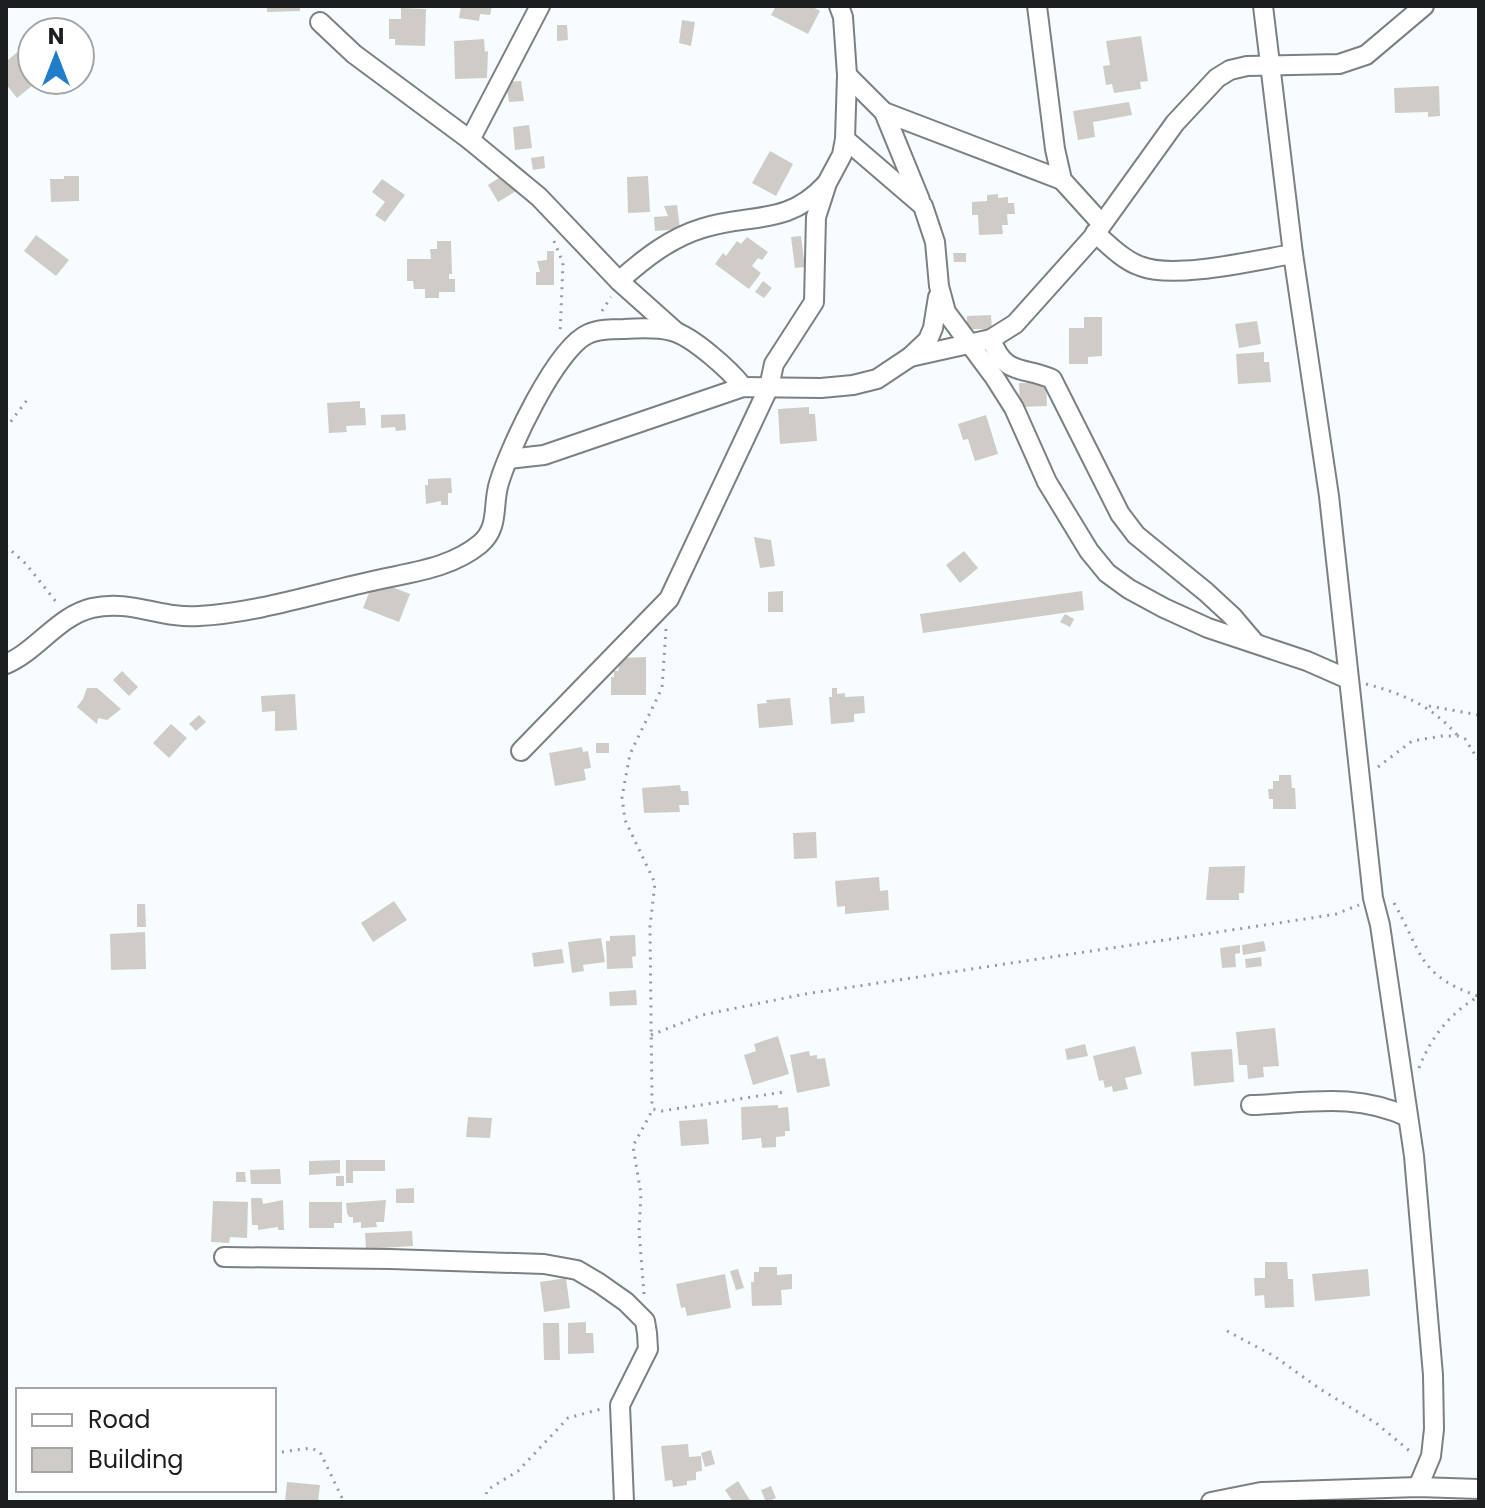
<svg xmlns="http://www.w3.org/2000/svg" width="1485" height="1508" viewBox="0 0 1485 1508" font-family="Poppins,sans-serif">
<style>
.building{fill:#cfccc8}
.lines{fill:none;stroke-linecap:round;stroke-linejoin:round}
.street-casing{stroke:#7c8083;stroke-width:22}
.path{stroke:#969a9c;stroke-width:3;stroke-dasharray:2 6;stroke-linecap:butt}
.street{stroke:#fff;stroke-width:18}
</style>
<rect width="100%" height="100%" fill="#f7fcff"/>
<g class="building">
<polygon points="267,6 300,6 300,11 267,12"/>
<polygon points="461,6 492,6 490,15 480,14 479,21 459,18"/>
<polygon points="776,6 811,6 820,11 808,34 771,15"/>
<polygon points="401,8 426,9 425,46 395,45 395,39 389,39 389,19 401,19"/>
<polygon points="682,20 695,22 691,46 679,43"/>
<polygon points="557,25 567,25 568,40 557,41"/>
<polygon points="1141,36 1148,81 1140,82 1141,89 1114,93 1112,84 1106,85 1103,66 1110,65 1106,41"/>
<polygon points="484,39 485,52 488,51 487,78 455,79 454,41"/>
<polygon points="23,47 32,57 32,80 39,80 17,98 6,84 6,62"/>
<polygon points="521,81 524,101 509,102 506,82"/>
<polygon points="1439,86 1440,116 1428,117 1428,112 1395,113 1394,88"/>
<polygon points="1129,102 1132,115 1093,122 1095,137 1078,140 1073,111"/>
<polygon points="529,125 532,148 515,150 513,127"/>
<polygon points="770,151 793,164 776,196 752,183"/>
<polygon points="544,156 545,168 533,170 531,158"/>
<polygon points="505,174 516,191 498,202 488,185"/>
<polygon points="64,176 79,176 79,201 51,202 50,179 64,179"/>
<polygon points="648,176 650,212 628,213 627,177"/>
<polygon points="382,179 405,195 385,222 375,215 385,202 372,192"/>
<polygon points="998,194 998,198 1008,197 1008,203 1014,203 1015,214 1007,214 1008,225 1002,225 1003,234 979,235 978,215 972,215 972,202 987,201 987,195"/>
<polygon points="677,205 680,229 655,231 654,217 668,216 664,206"/>
<polygon points="36,235 69,260 56,276 24,251"/>
<polygon points="801,236 805,267 795,268 791,237"/>
<polygon points="747,237 768,252 762,260 758,258 752,266 761,273 749,289 715,264 723,253 726,256 737,241 741,244"/>
<polygon points="437,241 451,241 452,274 449,274 449,279 455,279 455,292 439,292 439,298 425,298 425,289 414,289 413,281 407,281 407,259 431,259 430,249 437,249"/>
<polygon points="547,251 554,251 554,285 536,285 536,272 540,272 537,261 547,260"/>
<polygon points="953,253 966,253 966,262 954,262"/>
<polygon points="763,281 772,288 764,298 755,292"/>
<polygon points="991,315 992,329 967,329 967,316"/>
<polygon points="1084,317 1102,317 1102,356 1088,357 1088,364 1069,364 1069,328 1084,328"/>
<polygon points="1257,321 1261,344 1239,348 1235,324"/>
<polygon points="1264,352 1264,362 1269,362 1271,382 1238,384 1236,354"/>
<polygon points="1019,383 1046,383 1047,406 1020,407"/>
<polygon points="360,401 360,408 365,408 366,425 346,426 347,432 329,433 327,403"/>
<polygon points="809,407 809,414 815,414 817,441 780,444 778,409"/>
<polygon points="405,414 406,430 396,431 395,427 381,428 381,415"/>
<polygon points="986,415 998,454 975,461 968,439 963,440 958,424"/>
<polygon points="451,478 452,493 448,493 448,505 441,505 441,501 426,504 425,485 428,485 428,479"/>
<polygon points="754,537 771,540 775,566 760,568"/>
<polygon points="964,551 978,568 960,583 946,565"/>
<polygon points="374,580 410,594 399,622 363,608"/>
<polygon points="783,591 783,612 768,612 768,592"/>
<polygon points="1082,591 1084,610 923,633 920,614"/>
<polygon points="1065,614 1074,619 1070,627 1060,622"/>
<polygon points="646,657 646,695 611,695 611,677 614,677 614,671 618,671 621,658"/>
<polygon points="122,671 138,687 129,696 113,680"/>
<polygon points="87,688 97,688 121,709 107,720 98,718 97,724 77,707 83,699"/>
<polygon points="832,688 837,688 837,694 845,693 845,697 864,696 865,713 854,714 854,722 831,724 829,697 832,697"/>
<polygon points="295,694 297,730 275,731 275,711 262,712 261,696"/>
<polygon points="790,698 793,725 759,728 757,704 767,703 766,700"/>
<polygon points="199,715 206,722 196,731 189,724"/>
<polygon points="171,724 187,738 169,758 153,743"/>
<rect x="596" y="743" width="13" height="10"/>
<polygon points="582,747 583,752 588,751 591,768 584,769 586,780 555,786 549,753"/>
<polygon points="1279,775 1291,775 1292,788 1295,788 1296,809 1273,809 1273,799 1269,799 1268,789 1273,789 1273,781 1279,781"/>
<polygon points="680,785 681,791 688,791 689,805 679,805 680,812 644,813 642,788"/>
<polygon points="816,832 817,858 794,859 793,833"/>
<polygon points="1245,866 1244,893 1239,893 1239,900 1206,900 1209,867"/>
<polygon points="879,877 880,891 888,890 889,910 845,914 845,906 837,907 835,881"/>
<polygon points="394,901 407,920 373,942 361,923"/>
<polygon points="137,904 145,904 146,927 137,927"/>
<polygon points="145,932 146,969 111,970 110,934"/>
<polygon points="635,935 636,956 632,957 633,968 607,969 606,941 610,941 610,936"/>
<polygon points="601,938 605,962 583,965 584,971 572,973 568,942"/>
<polygon points="1264,941 1266,951 1243,955 1242,945"/>
<polygon points="1240,945 1240,953 1235,954 1236,967 1222,968 1220,948"/>
<polygon points="562,949 564,963 534,967 532,953"/>
<polygon points="1261,957 1262,966 1246,968 1245,959"/>
<polygon points="636,990 637,1005 610,1006 609,992"/>
<polygon points="1275,1028 1279,1066 1263,1067 1264,1077 1248,1079 1247,1065 1239,1065 1236,1032"/>
<polygon points="778,1036 789,1074 753,1085 744,1055 756,1051 754,1044"/>
<polygon points="1085,1044 1088,1056 1067,1060 1065,1049"/>
<polygon points="1135,1046 1142,1074 1125,1078 1128,1089 1113,1092 1112,1086 1105,1088 1103,1080 1099,1081 1093,1056"/>
<polygon points="1232,1049 1234,1082 1194,1086 1191,1052"/>
<polygon points="809,1051 810,1056 817,1055 817,1059 825,1058 830,1086 797,1093 790,1055"/>
<polygon points="778,1105 778,1108 788,1107 790,1131 785,1131 785,1136 776,1137 776,1147 762,1148 761,1138 742,1140 741,1107"/>
<polygon points="468,1117 492,1118 490,1138 466,1137"/>
<polygon points="707,1119 709,1144 681,1146 679,1121"/>
<polygon points="340,1160 340,1173 309,1175 309,1161"/>
<polygon points="346,1160 385,1160 385,1171 353,1171 353,1183 346,1183"/>
<polygon points="280,1169 281,1184 251,1184 250,1170"/>
<polygon points="236,1172 245,1172 246,1182 236,1182"/>
<rect x="336" y="1176" width="8" height="10"/>
<polygon points="414,1188 414,1203 396,1203 396,1189"/>
<polygon points="251,1198 262,1198 263,1204 283,1200 284,1230 278,1230 278,1227 258,1230 258,1225 252,1225"/>
<polygon points="386,1200 384,1222 376,1222 377,1227 361,1228 361,1222 353,1223 353,1217 349,1217 347,1213 346,1203"/>
<polygon points="213,1201 248,1202 247,1238 230,1237 229,1243 211,1242"/>
<polygon points="309,1202 342,1202 342,1223 334,1223 334,1228 309,1228"/>
<polygon points="412,1231 413,1246 366,1249 365,1233"/>
<polygon points="1265,1262 1287,1262 1288,1279 1293,1279 1294,1307 1265,1308 1264,1295 1255,1296 1254,1278 1265,1278"/>
<polygon points="759,1267 777,1267 777,1275 792,1274 792,1289 781,1290 782,1305 752,1306 751,1282 754,1282 754,1272 759,1272"/>
<polygon points="738,1269 744,1288 736,1290 730,1271"/>
<polygon points="1368,1269 1370,1296 1315,1301 1312,1274"/>
<polygon points="725,1274 731,1308 687,1316 685,1307 681,1308 676,1284"/>
<polygon points="566,1278 570,1308 544,1312 540,1282"/>
<polygon points="586,1322 586,1333 593,1333 594,1353 568,1354 568,1323"/>
<polygon points="543,1323 559,1323 560,1360 544,1360"/>
<polygon points="688,1444 689,1457 701,1456 702,1471 696,1472 696,1480 687,1481 687,1485 673,1487 672,1480 665,1481 661,1446"/>
<polygon points="711,1450 715,1464 705,1467 701,1453"/>
<polygon points="738,1481 751,1502 733,1502 725,1490"/>
<polygon points="287,1482 320,1485 318,1502 285,1502"/>
<polygon points="771,1486 776,1498 766,1502 761,1490"/>
</g>
<g class="lines">
<defs>
<g id="street">
<polyline points="1037,6 1055,149 1062,180 1101,223"/>
<polyline points="1263,6 1293,254 1329,496 1373,898 1380,925 1414,1156 1433,1375 1434,1429 1431,1456 1418,1487"/>
<polyline points="320,22 354,54 470,140 539,197 619,281 675,331"/>
<polyline points="847,75 884,112 1062,180"/>
<polyline points="884,112 920,200"/>
<polyline points="845,139 923,206 935,242 939,286 946,312 995,378 1014,408 1047,482 1089,551 1107,573 1129,589 1164,608 1208,628 1307,661 1348,679"/>
<polyline points="470,140 540,6"/>
<path d="M 1095,233 C 1109,245 1123,260 1140,266 C 1174,280 1256,260 1293,254"/>
<path d="M 619,281 C 645,258 670,238 703,228 C 751,213 787,226 825,185"/>
<path d="M 991,339 C 1005,377 1023,366 1052,379 L 1120,514 L 1136,535 L 1206,592 L 1232,616 L 1255,643"/>
<polyline points="910,357 991,339 1015,324 1093,237 1175,123 1217,78 1230,70 1247,66 1339,64 1366,55 1424,6"/>
<polyline points="508,459 544,455 743,387 821,388 853,385 877,379 910,357 928,340 933,328 938,297"/>
<path d="M 6,664 C 37,651 58,616 92,608 C 131,599 161,619 199,616 C 257,613 321,592 377,580 C 412,572 451,568 480,544 C 500,527 492,505 499,483 C 509,449 556,348 588,334 C 598,329 612,329 624,329 C 639,328 657,327 672,331 C 692,336 730,370 743,387"/>
<polyline points="521,751 669,599 769,387 774,364 814,302 816,217 827,183 842,155 845,139 847,75 843,17 839,6"/>
<path d="M 1251,1105 C 1309,1103 1354,1092 1408,1117"/>
<polyline points="224,1257 390,1259 544,1264 577,1270 599,1283 626,1302 645,1321 647,1333 648,1349 620,1405 624,1502"/>
<polyline points="1211,1502 1261,1492 1418,1487 1479,1489"/>
</g>
</defs>
<use href="#street" class="street-casing"/>
<g class="path">
<polyline points="554,241 563,263 560,335"/>
<polyline points="602,311 611,297"/>
<polyline points="6,428 27,400"/>
<polyline points="6,546 26,564 57,603"/>
<polyline points="666,629 662,688 630,754 622,797 625,820 655,883 650,926 652,1103 653,1109 662,1111 784,1092"/>
<path d="M 1366,684 C 1404,694 1432,706 1458,736"/>
<polyline points="1429,706 1479,715"/>
<polyline points="1378,767 1412,741 1442,736 1458,736 1465,739 1479,761"/>
<path d="M 1394,903 C 1422,952 1417,975 1478,996"/>
<polyline points="651,1035 702,1015 805,994 1318,917 1336,914 1359,905"/>
<path d="M 1419,1068 C 1431,1037 1450,1013 1479,996"/>
<polyline points="644,1294 639,1231 641,1194 633,1146 653,1109"/>
<polyline points="1227,1331 1274,1356 1320,1389 1376,1423 1412,1453"/>
<polyline points="274,1453 311,1448 320,1452 344,1502"/>
<polyline points="485,1502 487,1490 518,1471 568,1418 601,1409"/>
</g>
<use href="#street" class="street"/>
</g>
<rect width="1485" height="1508" fill="none" stroke="#1d1e20" stroke-width="16"/>
<rect x="16" y="1388" width="260" height="104" fill="#ffffff" stroke="#a5a5a6" stroke-width="2"/>
<rect x="32" y="1414" width="40" height="12" fill="#ffffff" stroke="#a5a5a6" stroke-width="2"/>
<text x="88" y="1428" font-size="24" fill="#1d1e20">Road</text>
<rect x="32" y="1448" width="40" height="24" fill="#cfccc8" stroke="#a5a5a6" stroke-width="2"/>
<text x="88" y="1468" font-size="24" fill="#1d1e20">Building</text>
<g transform="translate(56 56)"><circle r="38" fill="#ffffff" stroke="#a5a5a6" stroke-width="2"/>
<path d="M0-6L14 30L0 20L-14 30Z" fill="#207dc9"/>
<text y="-12" font-size="22" font-weight="bold" text-anchor="middle" fill="#1d1e20">N</text>
</g>
</svg>
